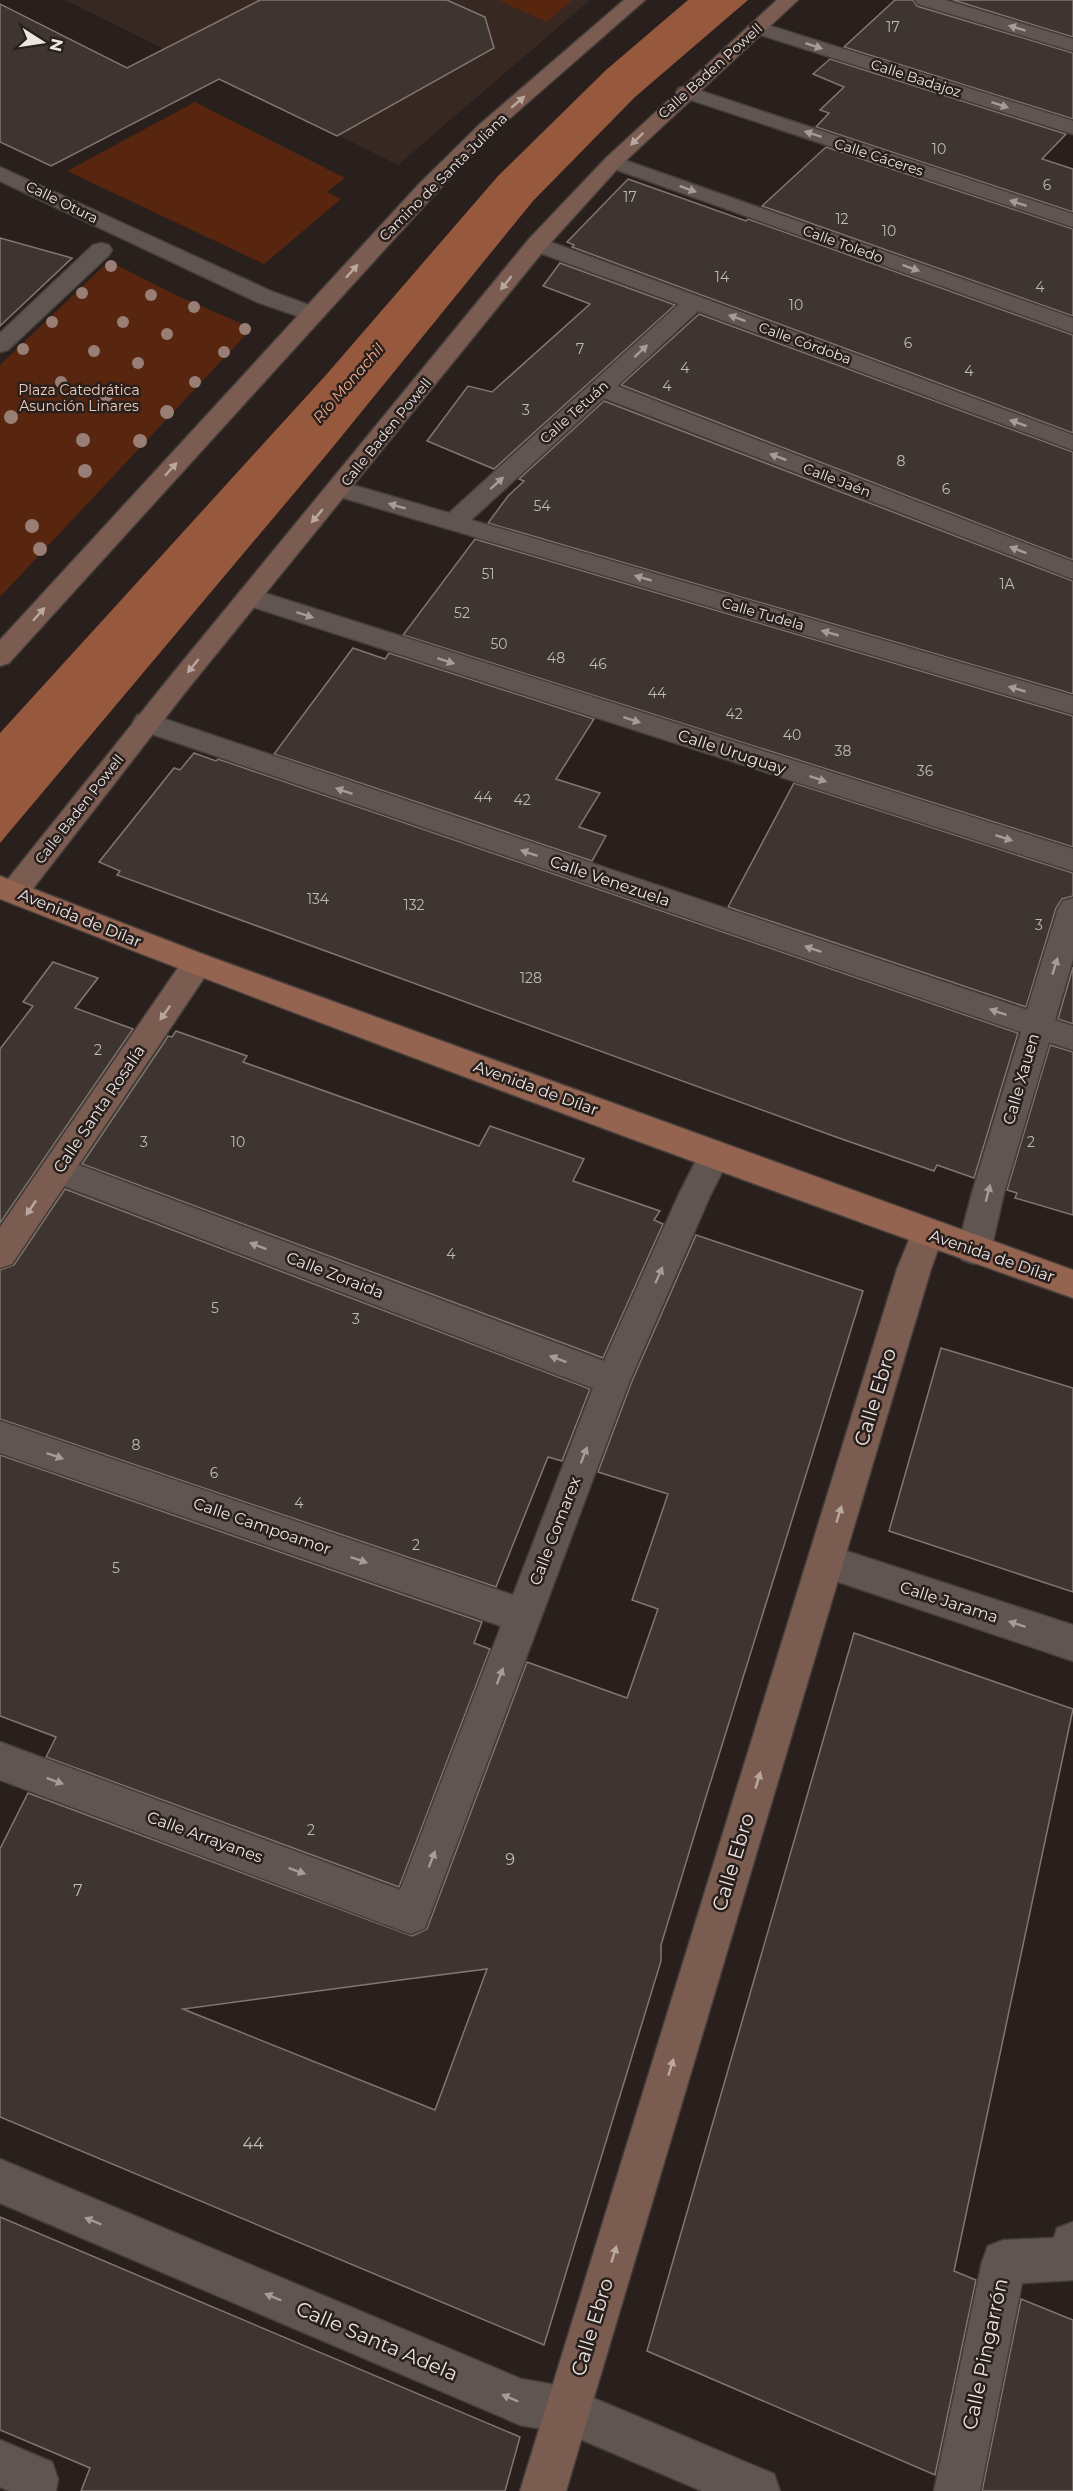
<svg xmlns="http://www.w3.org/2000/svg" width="1073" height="2491" viewBox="0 0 1073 2491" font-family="Montserrat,sans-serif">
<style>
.built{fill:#372821}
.green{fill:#58260f}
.water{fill:#97593e}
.building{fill:#3f3530;stroke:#827671;stroke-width:1.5;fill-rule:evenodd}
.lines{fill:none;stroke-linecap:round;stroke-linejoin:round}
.street-casing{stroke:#463e3b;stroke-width:3}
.secondary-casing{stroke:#463e3b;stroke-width:3}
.primary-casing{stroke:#463e3b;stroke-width:3}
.street{fill:#605551;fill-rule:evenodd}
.secondary{fill:#7a5c50;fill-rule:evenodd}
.primary{fill:#946450;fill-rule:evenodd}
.tree{fill:#987e74}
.oneway{fill:#a69d9a}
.oneway2{fill:#b9a7a0}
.labels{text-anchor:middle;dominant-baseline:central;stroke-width:5;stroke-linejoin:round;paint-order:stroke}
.number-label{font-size:14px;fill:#c1b9b6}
.far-street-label{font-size:14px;fill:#ece5e2;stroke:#291f1c}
.far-park-label{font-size:14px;fill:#f2ccbc;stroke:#291f1c}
.far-water-label{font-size:15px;font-style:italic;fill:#f7ad8e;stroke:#291f1c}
.street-label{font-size:16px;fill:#ece5e2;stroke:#291f1c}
.near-number-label{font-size:16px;fill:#c1b9b6}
.near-street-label{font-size:20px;fill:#ece5e2;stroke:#291f1c}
</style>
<rect width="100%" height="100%" fill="#291f1c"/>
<polygon class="built" points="65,0 590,0 398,165"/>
<g class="green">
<polygon points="498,0 572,0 547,22"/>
<polygon points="195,102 345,178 327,192 341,199 264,264 67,171"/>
<polygon points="109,261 180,297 252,328 0,597 0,365"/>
</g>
<polygon class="water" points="688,0 748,0 635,97 533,201 328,453 0,843 0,733 326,375 498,176 606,70"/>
<g class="building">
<polygon points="260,0 447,0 485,17 494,48 337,136 219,79 51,166 0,142 0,4 127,68"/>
<polygon points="895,0 913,0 917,6 1073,53 1073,119 844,47"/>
<polygon points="953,0 1073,0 1073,37"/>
<polygon points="830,59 1066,134 1042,159 1073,169 1073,212 816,127 829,113 820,110 844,87 813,74"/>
<polygon points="826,147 1073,229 1073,316 762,206"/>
<polygon points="628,179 746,221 748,219 1073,335 1073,433 572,247 574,245 567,242"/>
<polygon points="0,238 72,258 0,326"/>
<polygon points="560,263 675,305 494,469 427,441 468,386 492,392 590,304 543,286"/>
<polygon points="699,314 1073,452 1073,560 621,385"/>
<polygon points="604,401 1073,581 1073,694 488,523 508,496 524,481 519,479"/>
<polygon points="475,539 1073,716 1073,847 403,635"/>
<polygon points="353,648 385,659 389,653 594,719 556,779 600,793 579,827 606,836 592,861 274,754"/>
<polygon points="194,753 216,761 218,759 1018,1033 974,1178 937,1165 934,1171 836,1137 117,875 120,871 99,862 174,768 180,770"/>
<polygon points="794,783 1073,873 1073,896 1062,899 1056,908 1026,1007 728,907"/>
<polygon points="53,962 98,978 75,1008 133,1029 0,1223 0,1049 33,1006 23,1002"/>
<polygon points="1073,967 1073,1024 1058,1019"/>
<polygon points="176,1031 247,1056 243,1062 479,1146 490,1126 584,1159 573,1181 660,1211 654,1220 663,1224 603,1358 82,1164 165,1041 168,1036 172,1037"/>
<polygon points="1050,1045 1073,1052 1073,1215 1015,1198 1017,1193 1007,1190"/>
<polygon points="65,1189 590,1389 562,1461 548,1457 496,1587 0,1419 0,1270 14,1265"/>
<path d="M 696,1235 L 863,1291 L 705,1800 L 661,1945 L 661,1961 L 544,2345 L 0,2117 L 0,1849 L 28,1793 L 412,1936 L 427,1929 L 527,1662 L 627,1698 L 658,1609 L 632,1600 L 668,1494 L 598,1472 L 632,1381 ZM 487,1969 L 435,2110 L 183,2009 L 408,1979 Z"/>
<polygon points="941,1348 1073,1388 1073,1592 889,1531"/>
<polygon points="0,1455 482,1622 474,1643 490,1649 399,1887 46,1757 56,1737 0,1716"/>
<polygon points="854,1633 1073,1709 954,2271 976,2280 935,2475 647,2351"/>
<polygon points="0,2217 520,2437 505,2491 81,2491 90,2468 0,2430"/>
<polygon points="1021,2299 1073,2320 1073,2491 982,2491"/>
</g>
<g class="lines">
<defs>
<g id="street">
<polygon points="915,0 945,0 1073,39 1073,51 918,4"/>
<polygon points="758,22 1073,121 1073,134 751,32 748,28 751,24"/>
<polygon points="686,86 1073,214 1073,227 679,96 676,92 679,88"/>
<polygon points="613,156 1073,318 1073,333 606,166 603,162 606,158"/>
<polygon points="0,167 273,292 320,309 323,314 320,319 312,321 257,302 0,181"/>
<polygon points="537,237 1073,435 1073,450 698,311 617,386 1073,562 1073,579 604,398 471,520 1073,696 1073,714 330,494 327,489 330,484 339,481 449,513 679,304 529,249 526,244 529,239"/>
<polygon points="101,243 109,245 112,250 109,255 8,350 0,352 0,333 93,245"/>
<polygon points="249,588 1073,849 1073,871 240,603 236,597 240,591"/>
<polygon points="147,713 1027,1010 1058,909 1063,901 1073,898 1073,959 1055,1020 1073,1026 1073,1050 1049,1042 1004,1193 991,1250 986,1260 974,1264 962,1260 957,1250 972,1193 1021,1032 137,729 133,722 137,715"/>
<polygon points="715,1141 726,1145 731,1154 710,1196 630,1380 425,1928 411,1934 0,1780 0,1742 400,1890 501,1626 0,1453 0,1421 513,1595 593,1388 46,1179 41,1170 46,1161 57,1157 68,1161 604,1361 678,1196 704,1145"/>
<polygon points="825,1544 1073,1625 1073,1661 812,1573 807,1561 812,1549"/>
<polygon points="0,2159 521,2379 567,2387 774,2474 780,2491 702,2491 566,2433 520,2425 504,2418 0,2203"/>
<polygon points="1073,2222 1073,2280 1022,2283 980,2491 934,2491 982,2262 988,2246 1004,2240 1054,2238 1057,2228"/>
<polygon points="0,2440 52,2462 58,2479 56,2491 9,2491 0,2487"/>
</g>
<g id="secondary">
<polygon points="624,0 645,0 493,133 435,194 9,663 0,666 0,640 419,184 479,125"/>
<polygon points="777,0 798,0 620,166 545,249 187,690 24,900 14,903 4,900 0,891 4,884 169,678 529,239 606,158"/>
<polygon points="197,953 208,956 212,964 208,972 12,1264 0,1268 0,1227 186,956"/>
<polygon points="928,1219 940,1223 944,1233 931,1269 566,2491 520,2491 897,1269 916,1223"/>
</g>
<path id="primary" d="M 0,876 L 208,956 L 1073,1270 L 1073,1298 C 713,1171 355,1038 0,899 Z"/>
</defs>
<use href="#street" class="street-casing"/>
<use href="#secondary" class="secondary-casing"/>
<use href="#primary" class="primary-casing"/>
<use href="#street" class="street"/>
<use href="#secondary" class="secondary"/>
<use href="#primary" class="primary"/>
</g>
<g class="tree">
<circle cx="111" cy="266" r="6"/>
<circle cx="82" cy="293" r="6"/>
<circle cx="151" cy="295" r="6"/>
<circle cx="194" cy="307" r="6"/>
<circle cx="52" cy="322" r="6"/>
<circle cx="123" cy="322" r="6"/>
<circle cx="245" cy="329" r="6"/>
<circle cx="167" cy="334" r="6"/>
<circle cx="23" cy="349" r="6"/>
<circle cx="94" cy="351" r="6"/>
<circle cx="224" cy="352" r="6"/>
<circle cx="138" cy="363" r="6"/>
<circle cx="61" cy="382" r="6"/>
<circle cx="195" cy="382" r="6"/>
<circle cx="106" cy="395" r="7"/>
<circle cx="167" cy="412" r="7"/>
<circle cx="11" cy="417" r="7"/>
<circle cx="83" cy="440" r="7"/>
<circle cx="140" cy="441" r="7"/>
<circle cx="85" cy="471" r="7"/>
<circle cx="32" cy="526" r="7"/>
<circle cx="40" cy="549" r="7"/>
</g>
<defs><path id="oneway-solid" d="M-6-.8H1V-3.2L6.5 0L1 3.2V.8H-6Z" transform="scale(1.5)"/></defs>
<g class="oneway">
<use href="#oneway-solid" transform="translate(1017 28) rotate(-163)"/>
<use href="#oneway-solid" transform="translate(814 46) rotate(18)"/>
<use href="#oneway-solid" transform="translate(1000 105) rotate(18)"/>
<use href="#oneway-solid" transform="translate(813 134) rotate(-162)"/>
<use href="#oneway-solid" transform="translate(688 189) rotate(20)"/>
<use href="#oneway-solid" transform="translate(1018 203) rotate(-162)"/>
<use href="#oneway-solid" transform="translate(911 268) rotate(20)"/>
<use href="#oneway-solid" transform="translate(737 318) rotate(-160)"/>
<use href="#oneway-solid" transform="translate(641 351) rotate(-43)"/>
<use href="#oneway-solid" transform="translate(1018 423) rotate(-160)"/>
<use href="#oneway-solid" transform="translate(778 457) rotate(-159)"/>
<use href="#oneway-solid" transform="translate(497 483) rotate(-42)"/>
<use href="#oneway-solid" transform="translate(397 506) rotate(-164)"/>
<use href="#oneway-solid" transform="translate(1018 550) rotate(-159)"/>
<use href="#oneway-solid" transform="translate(643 578) rotate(-164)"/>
<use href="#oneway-solid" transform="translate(305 615) rotate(18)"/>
<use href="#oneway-solid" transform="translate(830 633) rotate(-164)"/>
<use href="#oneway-solid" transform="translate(446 661) rotate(18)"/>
<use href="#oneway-solid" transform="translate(1017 689) rotate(-164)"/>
<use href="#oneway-solid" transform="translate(632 720) rotate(18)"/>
<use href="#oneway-solid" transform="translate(818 779) rotate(18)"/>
<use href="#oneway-solid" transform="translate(344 791) rotate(-161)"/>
<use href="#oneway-solid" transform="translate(1004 838) rotate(18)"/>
<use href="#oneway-solid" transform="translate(529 853) rotate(-161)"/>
<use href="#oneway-solid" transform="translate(813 949) rotate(-161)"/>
<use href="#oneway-solid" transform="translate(1055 966) rotate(-73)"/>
<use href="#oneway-solid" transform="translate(998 1012) rotate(-161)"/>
<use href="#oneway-solid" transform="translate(988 1193) rotate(-75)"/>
<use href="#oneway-solid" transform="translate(258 1246) rotate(-159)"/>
<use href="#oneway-solid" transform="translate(659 1275) rotate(-66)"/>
<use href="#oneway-solid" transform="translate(558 1359) rotate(-159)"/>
<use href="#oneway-solid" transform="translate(584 1455) rotate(-69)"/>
<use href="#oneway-solid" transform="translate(55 1456) rotate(19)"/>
<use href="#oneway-solid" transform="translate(359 1560) rotate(19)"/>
<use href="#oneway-solid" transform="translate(1017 1624) rotate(-162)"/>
<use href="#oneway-solid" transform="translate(500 1676) rotate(-69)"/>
<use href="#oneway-solid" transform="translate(55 1781) rotate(20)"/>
<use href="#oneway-solid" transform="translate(432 1859) rotate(-69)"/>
<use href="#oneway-solid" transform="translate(297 1871) rotate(20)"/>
<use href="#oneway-solid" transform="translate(93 2221) rotate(-157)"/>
<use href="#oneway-solid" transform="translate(273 2297) rotate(-157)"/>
<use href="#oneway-solid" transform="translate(510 2398) rotate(-157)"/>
</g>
<g class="oneway2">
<use href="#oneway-solid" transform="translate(518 102) rotate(-41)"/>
<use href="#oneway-solid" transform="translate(637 139) rotate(136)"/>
<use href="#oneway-solid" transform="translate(352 271) rotate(-48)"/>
<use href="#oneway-solid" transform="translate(506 283) rotate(129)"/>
<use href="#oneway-solid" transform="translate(171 469) rotate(-48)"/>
<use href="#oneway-solid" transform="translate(317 516) rotate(130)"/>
<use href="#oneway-solid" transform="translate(39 614) rotate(-48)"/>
<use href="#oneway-solid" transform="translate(193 666) rotate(129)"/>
<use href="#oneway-solid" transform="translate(165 1013) rotate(125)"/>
<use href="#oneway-solid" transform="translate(31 1208) rotate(124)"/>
<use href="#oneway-solid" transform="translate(839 1514) rotate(-73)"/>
<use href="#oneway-solid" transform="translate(758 1780) rotate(-73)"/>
<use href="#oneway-solid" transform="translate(671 2067) rotate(-73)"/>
<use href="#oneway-solid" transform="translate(614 2254) rotate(-73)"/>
</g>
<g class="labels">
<g class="number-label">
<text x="893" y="27">17</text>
<text x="939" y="149">10</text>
<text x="1047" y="185">6</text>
<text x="630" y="197">17</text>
<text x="842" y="219">12</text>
<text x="889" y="231">10</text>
<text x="722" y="277">14</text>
<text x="1040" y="287">4</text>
<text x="796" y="305">10</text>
<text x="908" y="343">6</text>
<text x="580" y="349">7</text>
<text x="685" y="368">4</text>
<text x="969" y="371">4</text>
<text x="667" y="386">4</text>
<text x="526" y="410">3</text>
<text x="901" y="461">8</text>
<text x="946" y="489">6</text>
<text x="542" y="506">54</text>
<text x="488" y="574">51</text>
<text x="1007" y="584">1A</text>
<text x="462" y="613">52</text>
<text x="499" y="644">50</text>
<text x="556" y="658">48</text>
<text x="598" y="664">46</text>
<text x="657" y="693">44</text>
<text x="734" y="714">42</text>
<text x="792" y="735">40</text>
<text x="843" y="751">38</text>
<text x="925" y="771">36</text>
<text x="483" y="797">44</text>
<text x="522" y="800">42</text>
<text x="318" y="899">134</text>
<text x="414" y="905">132</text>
<text x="1039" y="925">3</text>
<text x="531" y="978">128</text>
<text x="98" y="1050">2</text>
<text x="144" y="1142">3</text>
<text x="238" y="1142">10</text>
<text x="1031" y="1142">2</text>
<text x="451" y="1254">4</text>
<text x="215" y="1308">5</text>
<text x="356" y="1319">3</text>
<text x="136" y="1445">8</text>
<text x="214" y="1473">6</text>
<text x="299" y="1503">4</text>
<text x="416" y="1545">2</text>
<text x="116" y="1568">5</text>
<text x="311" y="1830">2</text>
</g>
<g class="far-street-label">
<text transform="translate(710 71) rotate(-42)">Calle Baden Powell</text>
<text transform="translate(916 78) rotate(18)">Calle Badajoz</text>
<text transform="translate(879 157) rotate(18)">Calle Cáceres</text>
<text transform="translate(443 177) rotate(-45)">Camino de Santa Juliana</text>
<text transform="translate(62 202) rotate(26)">Calle Otura</text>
<text transform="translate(843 244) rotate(20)">Calle Toledo</text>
<text transform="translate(805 343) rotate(20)">Calle Córdoba</text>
<text transform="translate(574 412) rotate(-42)">Calle Tetuán</text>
<text transform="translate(386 432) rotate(-51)">Calle Baden Powell</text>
<text transform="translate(837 480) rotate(21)">Calle Jaén</text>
<text transform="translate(763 614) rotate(16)">Calle Tudela</text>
<text transform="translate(79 809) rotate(-52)">Calle Baden Powell</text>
</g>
<g class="far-park-label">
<text x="79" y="390">Plaza Catedrática<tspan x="79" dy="16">Asunción Linares</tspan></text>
</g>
<g class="far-water-label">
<text transform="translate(348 383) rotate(-49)">Río Monachil</text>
</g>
<g class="street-label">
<text transform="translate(732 752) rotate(18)">Calle Uruguay</text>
<text transform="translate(610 881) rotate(19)">Calle Venezuela</text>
<text transform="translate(80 918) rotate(22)">Avenida de Dílar</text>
<text transform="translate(1021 1079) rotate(-74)">Calle Xauen</text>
<text transform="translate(536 1088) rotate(20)">Avenida de Dílar</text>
<text transform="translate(99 1109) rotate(-56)">Calle Santa Rosalía</text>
<text transform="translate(992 1256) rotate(19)">Avenida de Dílar</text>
<text transform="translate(335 1275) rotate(21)">Calle Zoraida</text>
<text transform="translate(262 1526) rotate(19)">Calle Campoamor</text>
<text transform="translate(555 1531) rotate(-69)">Calle Comarex</text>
<text transform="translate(949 1602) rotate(18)">Calle Jarama</text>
<text transform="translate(205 1837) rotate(20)">Calle Arrayanes</text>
</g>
<g class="near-number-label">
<text x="510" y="1859">9</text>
<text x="78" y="1890">7</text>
<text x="253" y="2143">44</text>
</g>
<g class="near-street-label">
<text transform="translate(875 1397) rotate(-73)">Calle Ebro</text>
<text transform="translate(733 1862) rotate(-73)">Calle Ebro</text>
<text transform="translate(592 2327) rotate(-73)">Calle Ebro</text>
<text transform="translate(377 2341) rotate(23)">Calle Santa Adela</text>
<text transform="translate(985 2354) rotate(-78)">Calle Pingarrón</text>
</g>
</g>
<g transform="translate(42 42) rotate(102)" stroke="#291f1c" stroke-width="4.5" paint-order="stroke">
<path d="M0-4.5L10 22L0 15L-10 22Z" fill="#ece5e2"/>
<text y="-9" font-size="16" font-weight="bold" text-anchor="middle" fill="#ece5e2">N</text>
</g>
</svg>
